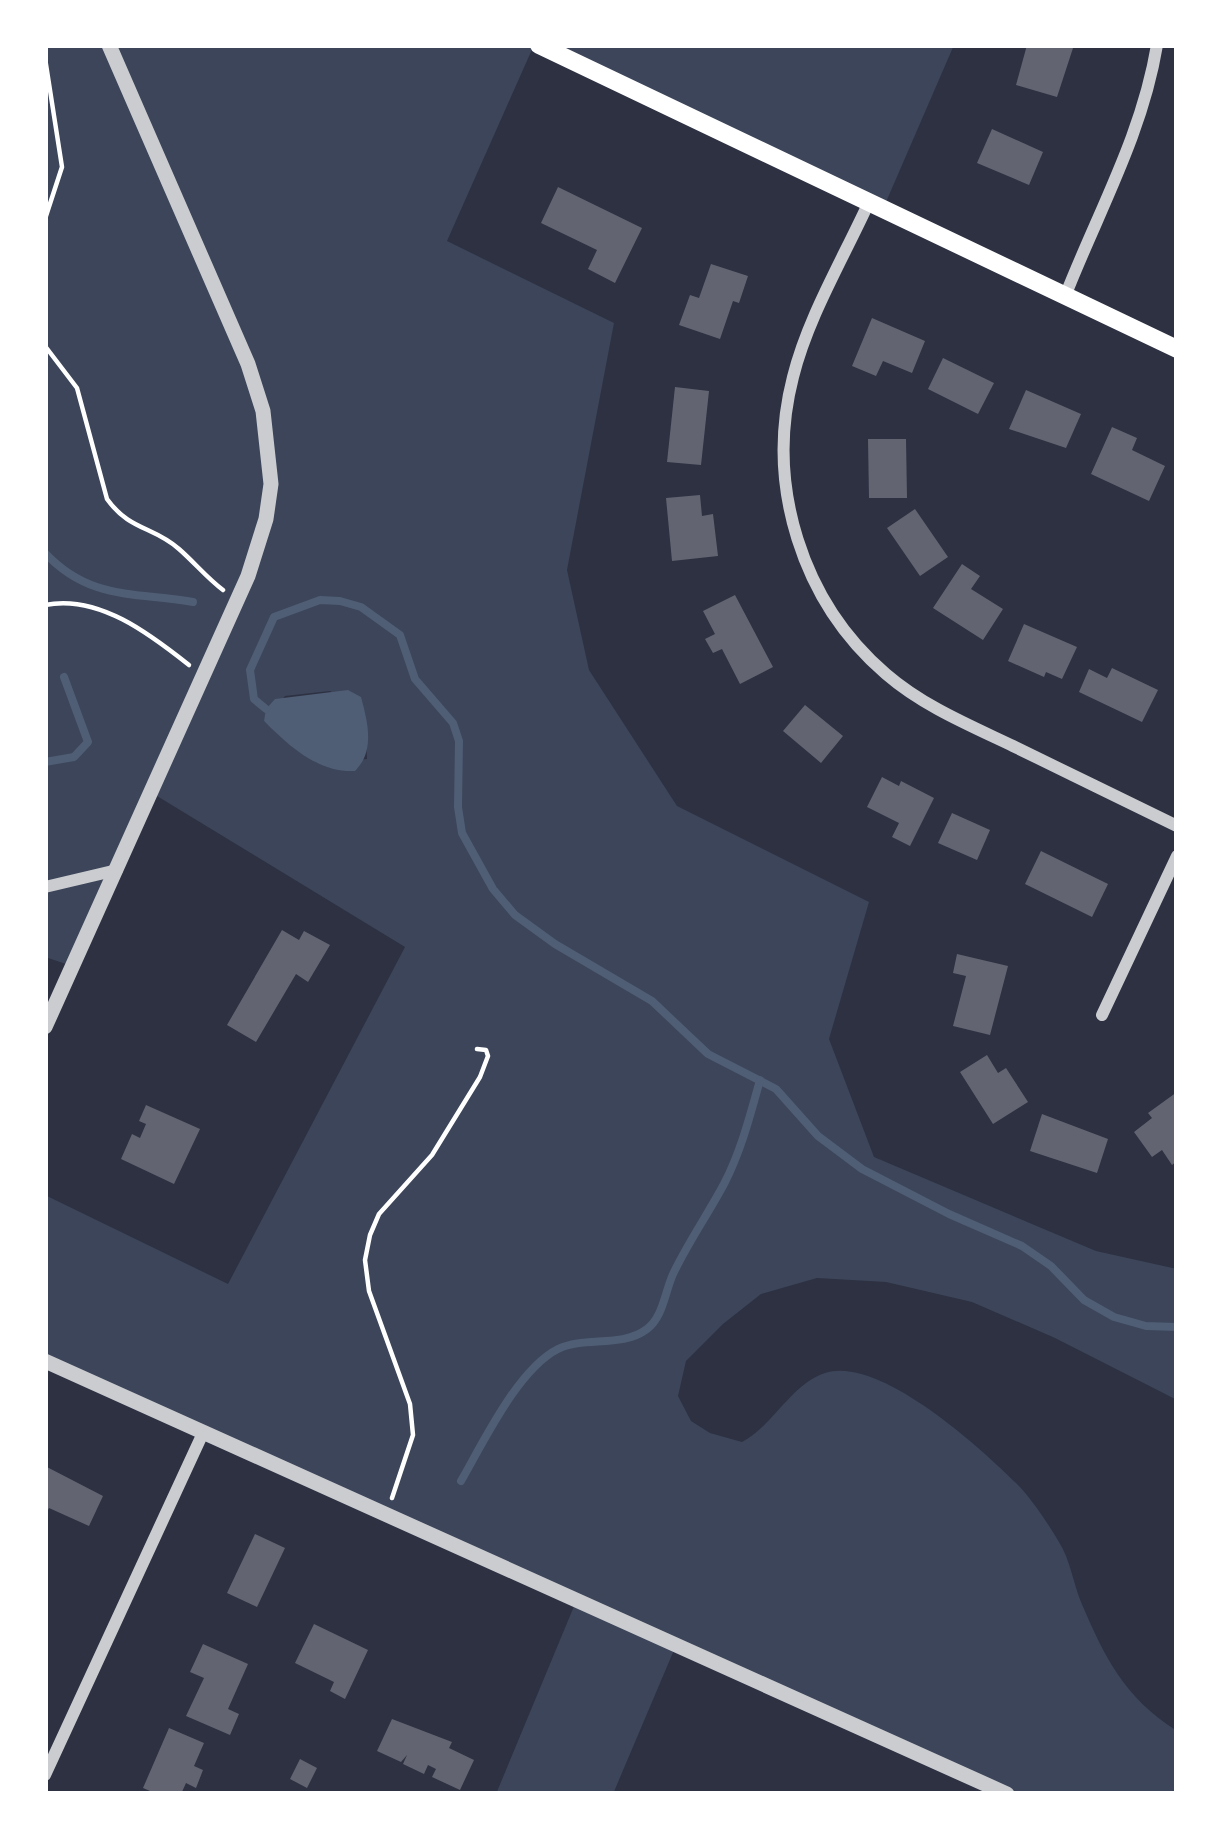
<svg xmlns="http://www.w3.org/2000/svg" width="1222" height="1839" viewBox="0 0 1222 1839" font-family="Rubik,sans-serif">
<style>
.green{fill:#3c4559;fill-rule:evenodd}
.water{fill:#4f5d75}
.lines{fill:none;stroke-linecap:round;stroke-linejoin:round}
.stream{stroke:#4f5d75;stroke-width:8}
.building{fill:#626471}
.path{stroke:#fff;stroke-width:4.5}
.minor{stroke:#caccd0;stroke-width:12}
.tertiary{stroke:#caccd0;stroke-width:15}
.secondary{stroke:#fff;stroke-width:18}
</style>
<rect width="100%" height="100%" fill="#2d3142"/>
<g class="green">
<path d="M 45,45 L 534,45 L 447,241 L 614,323 L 567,570 L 589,670 L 677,806 L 869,902 L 829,1039 L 874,1157 L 1096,1251 L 1177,1269 L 1177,1400 L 1055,1338 L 972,1302 L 886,1282 L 817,1278 L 761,1294 L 723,1324 L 686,1361 L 678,1396 L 691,1421 L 710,1433 L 742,1442 C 773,1426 791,1384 825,1373 C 878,1355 979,1446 1016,1483 C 1032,1499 1047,1522 1059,1542 C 1070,1559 1073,1582 1081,1602 C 1105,1658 1124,1697 1177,1731 L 1177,1794 L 1007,1794 L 677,1643 L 613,1794 L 496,1794 L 577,1599 L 45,1361 L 45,1195 L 228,1284 L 405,947 L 152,793 L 72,966 L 45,957 ZM 330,691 L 365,713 L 367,759 L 317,763 L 264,721 L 285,696 Z"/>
<polygon points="539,45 954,45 883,209"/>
</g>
<path class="water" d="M 348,690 L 361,697 C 368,723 375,751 355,771 C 318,773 289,746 264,721 L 266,709 L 275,699 Z"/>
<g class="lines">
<g class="stream">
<path d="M 45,553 C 89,600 134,592 193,602"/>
<polyline points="266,709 254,699 250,670 274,617 320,600 340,601 361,607 400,635 415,679 453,723 459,741 458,807 462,833 493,889 515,915 555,944 652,1001 708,1054 776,1089 818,1136 862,1169 949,1214 1022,1246 1051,1266 1084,1300 1114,1317 1146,1326 1177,1327"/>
<polyline points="45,762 74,757 88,742 64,677"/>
<path d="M 461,1481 C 483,1443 518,1369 558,1349 C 585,1336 622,1348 647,1329 C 664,1316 665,1290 674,1272 C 689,1241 708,1214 724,1184 C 741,1151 750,1116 760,1080"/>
</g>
</g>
<g class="building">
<polygon points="1027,45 1074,45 1057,97 1016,85"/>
<polygon points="992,129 1043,152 1029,185 977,163"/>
<polygon points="558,187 642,228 615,283 588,269 597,250 541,223"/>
<polygon points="711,264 748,276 739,303 733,301 720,339 679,325 690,295 699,298"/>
<polygon points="872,318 925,341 912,373 883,361 876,376 852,366"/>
<polygon points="943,358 994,383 978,414 928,389"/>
<polygon points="675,387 709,391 701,465 667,462"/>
<polygon points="1026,390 1081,414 1066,448 1009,429"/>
<polygon points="1112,427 1137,438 1132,450 1165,466 1149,501 1091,474"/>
<polygon points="868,439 906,439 907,498 869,498"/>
<polygon points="700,495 702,516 713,514 718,556 672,561 666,498"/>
<polygon points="915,509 948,557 920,576 887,528"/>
<polygon points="962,564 980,576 971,589 1003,609 983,640 933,608"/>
<polygon points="735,595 773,667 740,684 722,649 713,653 705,639 715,634 703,611"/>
<polygon points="1024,624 1077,647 1062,679 1046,672 1044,677 1008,661"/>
<polygon points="1112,668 1158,690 1142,722 1079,692 1089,669 1107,678"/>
<polygon points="805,705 843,736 821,763 783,731"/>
<polygon points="882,777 899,786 901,781 934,798 910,846 892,837 899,823 867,807"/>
<polygon points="952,813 990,830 977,860 938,843"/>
<polygon points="1041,851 1108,884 1092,917 1025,884"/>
<polygon points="282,930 299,940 304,931 330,945 308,982 296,974 256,1042 227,1025"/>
<polygon points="957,954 1008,966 990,1035 953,1026 966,976 953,973"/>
<polygon points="987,1055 998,1073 1006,1068 1028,1102 993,1124 960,1072"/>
<polygon points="1177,1092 1177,1161 1172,1165 1162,1150 1152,1157 1134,1132 1152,1118 1148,1113"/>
<polygon points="146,1105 200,1129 174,1184 121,1159 132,1134 140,1138 146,1124 139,1121"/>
<polygon points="1042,1114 1108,1139 1097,1173 1030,1151"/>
<polygon points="45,1466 103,1496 89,1526 49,1508 45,1516"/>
<polygon points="255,1534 285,1548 257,1607 227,1593"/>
<polygon points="314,1624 368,1650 345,1699 330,1691 334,1682 295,1663"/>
<polygon points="203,1644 248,1664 228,1709 239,1714 230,1735 186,1716 204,1678 190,1672"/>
<polygon points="392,1719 452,1742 449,1748 474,1760 460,1790 432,1777 436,1769 428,1765 424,1774 403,1764 407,1755 401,1762 377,1751"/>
<polygon points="169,1728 204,1743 194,1766 203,1770 196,1788 186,1783 181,1794 157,1794 143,1788"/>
<polygon points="300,1759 317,1768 307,1788 290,1779"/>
</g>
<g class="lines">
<g class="path">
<polyline points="45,58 62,167 45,219"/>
<path d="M 45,346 L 77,388 L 107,499 C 130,531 153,526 179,549 C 195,563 207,578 223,590"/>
<path d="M 45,605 C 98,594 150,634 189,665"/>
<polyline points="392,1498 413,1435 410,1404 369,1291 365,1260 370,1235 379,1214 432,1155 480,1077 488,1056 486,1050 477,1049"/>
</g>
<g class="minor">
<path d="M 869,202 C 843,259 808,317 793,377 C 765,485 802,602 886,674 C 923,706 969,725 1013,746 C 1068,773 1122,799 1177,826"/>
<path d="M 1066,294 C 1099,210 1142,135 1157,45"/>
<polyline points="45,887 117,870"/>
<polyline points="1102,1015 1177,856"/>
<polyline points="45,1775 203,1433"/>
</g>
<g class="tertiary">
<polyline points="45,1027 248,576 266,519 271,484 263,411 248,364 109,45"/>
<polyline points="45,1361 1007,1794"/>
</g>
<polyline class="secondary" points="539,45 1177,349"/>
</g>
<rect width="1222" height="1839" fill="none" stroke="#ffffff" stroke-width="96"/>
</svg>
